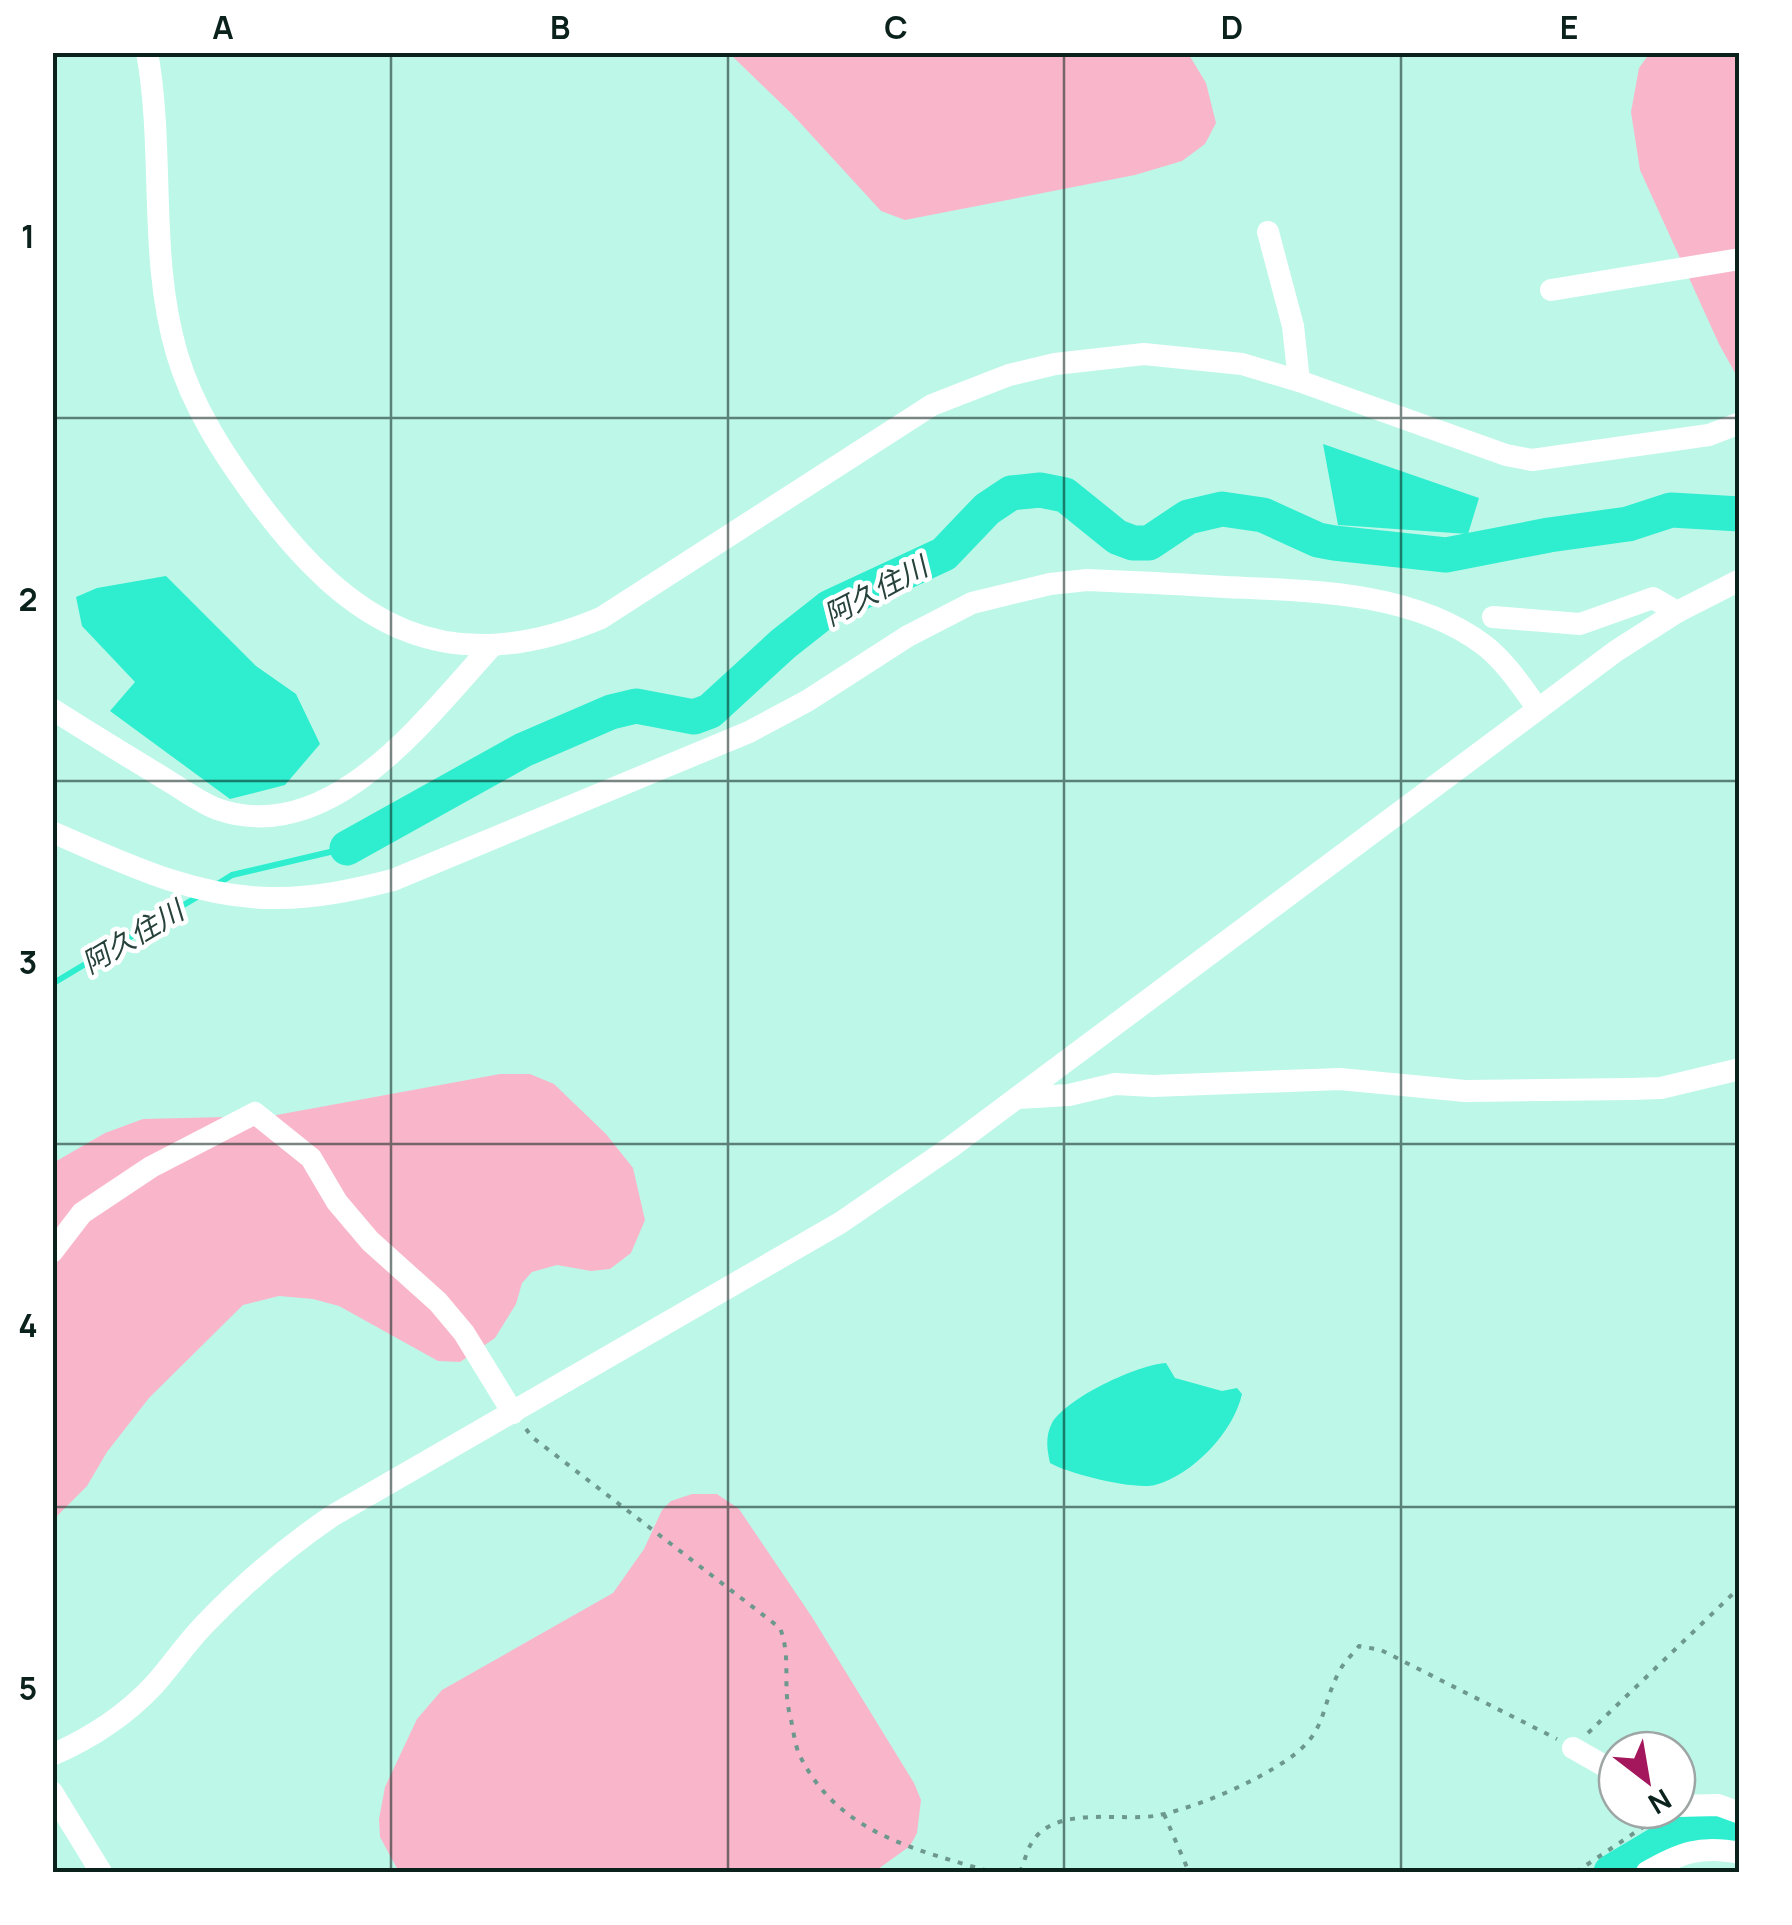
<svg xmlns="http://www.w3.org/2000/svg" width="1792" height="1925" viewBox="0 0 1792 1925" font-family="Manrope,'Noto Sans JP',sans-serif">
<style>
.green{fill:#f9b6cb}
.water{fill:#2eeecf}
.lines{fill:none;stroke-linecap:round;stroke-linejoin:round}
.stream{stroke:#2eeecf;stroke-width:6}
.river{stroke:#2eeecf;stroke-width:35}
.path{stroke:#6d988d;stroke-width:4;stroke-dasharray:5 8;stroke-linecap:butt}
.minor{stroke:#fff;stroke-width:22}
.grid{fill:none;stroke:#0a211c;stroke-width:2.5;stroke-opacity:0.55}
.labels{text-anchor:middle;dominant-baseline:central;stroke-width:9;stroke-linejoin:round;paint-order:stroke}
.water-label{font-size:28px;font-style:italic;fill:#26423b;stroke:#fff}
.neatline{fill:none;stroke:#0a211c;stroke-width:4}
.grid-label{font-size:32px;text-anchor:middle;font-weight:bold;fill:#0a211c}
</style>
<rect width="100%" height="100%" fill="#bdf7e8"/>
<g class="green">
<polygon points="729,53 1188,53 1206,83 1216,123 1205,144 1182,161 1135,175 905,220 881,211 792,114"/>
<polygon points="1650,53 1739,53 1739,380 1719,344 1640,170 1631,112 1639,68"/>
<polygon points="500,1074 530,1074 554,1084 606,1134 633,1168 645,1220 631,1253 610,1269 591,1271 557,1265 532,1272 522,1283 516,1304 495,1338 460,1362 438,1361 339,1306 313,1299 279,1296 243,1305 149,1398 107,1452 87,1486 53,1520 53,1163 105,1133 143,1119 271,1116"/>
<polygon points="692,1494 717,1494 739,1509 812,1617 914,1783 921,1800 917,1833 910,1846 874,1872 399,1872 380,1837 379,1819 385,1787 417,1719 442,1690 613,1593 644,1549 662,1510 671,1501"/>
</g>
<g class="water">
<polygon points="1323,444 1479,498 1468,534 1338,525"/>
<polygon points="166,576 256,666 296,694 320,744 285,785 230,799 110,711 135,682 82,626 76,597 97,588"/>
<path d="M 1166,1363 L 1175,1378 L 1222,1391 L 1237,1388 L 1242,1394 C 1234,1431 1193,1475 1155,1485 C 1134,1490 1069,1474 1050,1463 C 1047,1450 1045,1436 1052,1423 C 1068,1397 1137,1365 1166,1363 Z"/>
</g>
<g class="lines">
<g class="stream">
<polyline points="216,885 232,875 347,848"/>
<polyline points="52,984 202,894"/>
</g>
<g class="river">
<polyline points="347,848 523,750 611,712 636,706 694,717 710,711 783,644 830,607 944,554 987,509 1011,493 1040,490 1065,495 1117,537 1133,543 1149,543 1188,517 1222,509 1263,515 1318,540 1334,543 1446,555 1549,535 1628,524 1671,510 1740,514"/>
<polyline points="1611,1872 1678,1832 1705,1822 1740,1831"/>
</g>
<g class="path">
<path d="M 526,1429 L 532,1437 L 780,1628 C 791,1656 783,1683 789,1711 C 793,1725 794,1744 800,1756 C 839,1834 915,1849 991,1872"/>
<polyline points="1588,1733 1740,1587"/>
<polyline points="1164,1814 1189,1872"/>
<polyline points="933,1872 947,1872"/>
<path d="M 1020,1872 C 1024,1864 1026,1852 1031,1844 C 1054,1803 1122,1823 1160,1815 C 1202,1805 1251,1784 1287,1760 C 1329,1731 1319,1709 1340,1670 C 1344,1662 1353,1654 1359,1646 L 1381,1650 L 1557,1739"/>
<polyline points="1576,1872 1661,1815"/>
</g>
<g class="minor">
<path d="M 147,52 C 165,152 148,256 177,354 C 193,408 224,455 257,500 C 350,626 447,683 601,618 L 932,405 L 1009,375 L 1055,364 L 1144,354 L 1242,364 L 1299,381 L 1506,455 L 1532,460 L 1709,435 L 1740,423"/>
<polyline points="1268,232 1293,326 1299,381"/>
<polyline points="1551,290 1740,259"/>
<polyline points="1493,617 1580,624 1653,598 1677,612"/>
<path d="M 52,709 C 91,734 131,758 170,782 C 185,791 201,803 217,809 C 330,849 425,719 491,647"/>
<path d="M 52,832 C 122,862 194,898 272,898 C 313,899 354,890 393,880 L 749,732 L 807,701 L 908,636 L 972,603 L 1050,584 L 1087,580 C 1133,582 1179,584 1225,587 C 1311,591 1412,591 1484,645 C 1506,662 1522,687 1538,709"/>
<polyline points="1018,1098 1069,1095 1115,1084 1153,1086 1340,1079 1465,1091 1631,1089 1661,1088 1740,1069"/>
<polyline points="52,1252 82,1213 151,1167 255,1113 311,1158 337,1202 370,1241 438,1302 464,1333 513,1413"/>
<polyline points="1573,1748 1617,1773"/>
<path d="M 52,1755 C 89,1739 126,1715 154,1685 C 171,1666 185,1645 203,1626 C 243,1584 284,1549 332,1516 L 840,1223 L 951,1147 L 1616,651 L 1677,612 L 1740,580"/>
<polyline points="52,1792 101,1872"/>
<polyline points="1677,1806 1718,1805 1740,1813"/>
<path d="M 1647,1872 C 1680,1853 1700,1845 1740,1853"/>
</g>
</g>
<path class="grid" d="M 391,52 L 391,1872M 728,52 L 728,1872M 1064,52 L 1064,1872M 1401,52 L 1401,1872M 52,418 L 1740,418M 52,781 L 1740,781M 52,1144 L 1740,1144M 52,1507 L 1740,1507"/>
<g class="labels">
<g class="water-label">
<text transform="translate(875 590) rotate(-28)">阿久住川</text>
<text transform="translate(132 936) rotate(-31)">阿久住川</text>
</g>
</g>
<rect width="1792" height="1925" fill="none" stroke="#ffffff" stroke-width="110"/>
<g transform="translate(1647 1780) rotate(149)"><circle r="48" fill="#ffffff" stroke="#9da6a4" stroke-width="2.5"/>
<path d="M0-8L18 38L0 25L-18 38Z" fill="#a4175c"/>
<text y="-15" font-size="28" font-weight="bold" text-anchor="middle" fill="#0a211c">N</text>
</g>
<rect x="55" y="55" width="1682" height="1815" class="neatline"/>
<g class="grid-label">
<text x="223" y="39">A</text>
<text x="560" y="39">B</text>
<text x="896" y="39">C</text>
<text x="1232" y="39">D</text>
<text x="1569" y="39">E</text>
<text x="28" y="248">1</text>
<text x="28" y="611">2</text>
<text x="28" y="974">3</text>
<text x="28" y="1337">4</text>
<text x="28" y="1700">5</text>
</g>
</svg>
